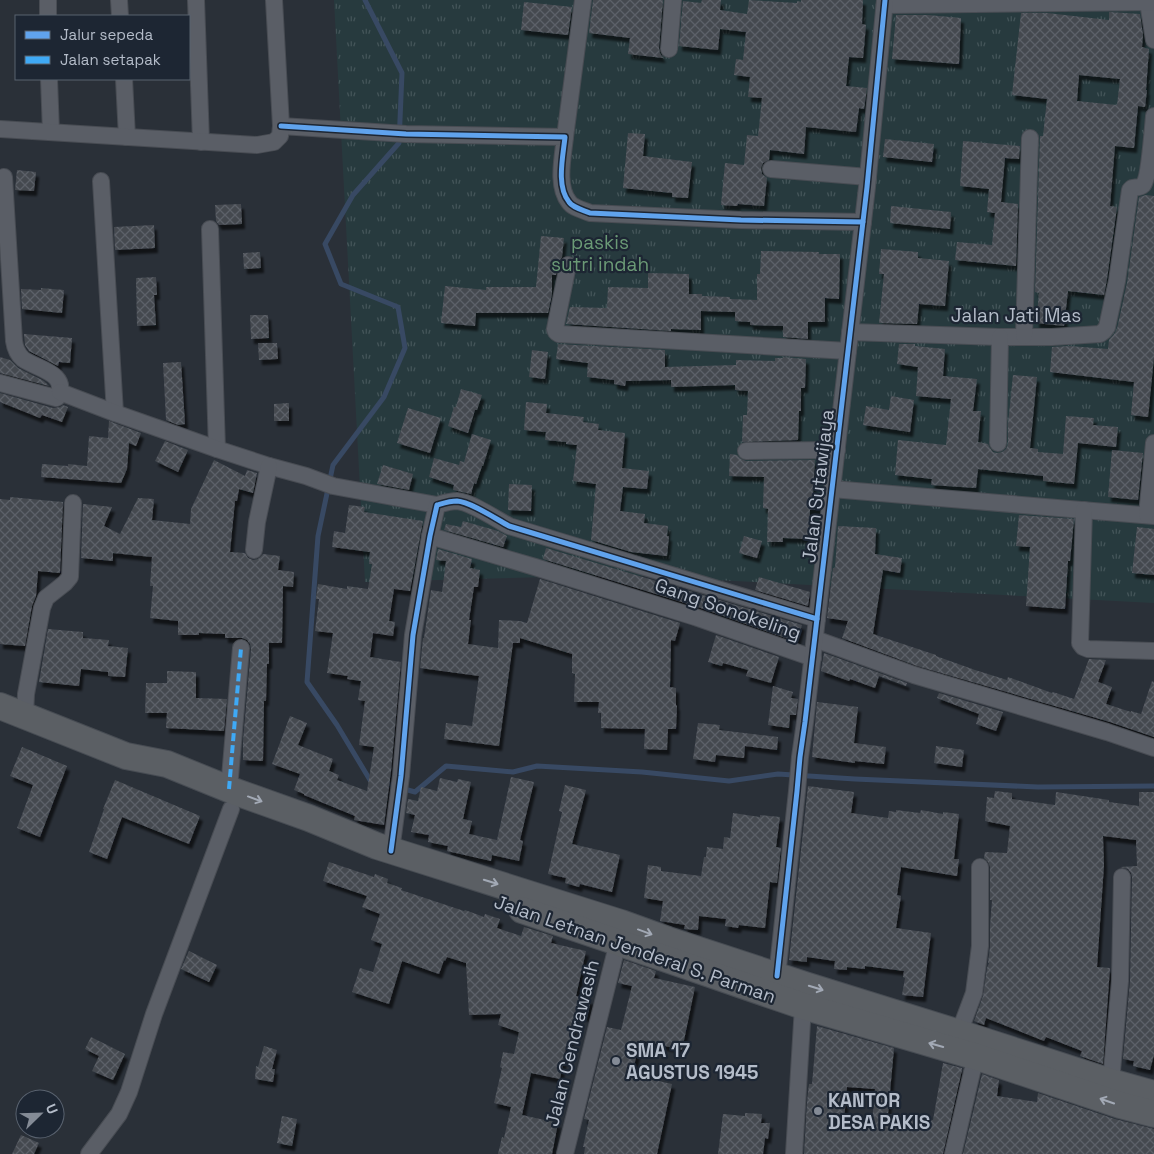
<svg xmlns="http://www.w3.org/2000/svg" width="1154" height="1154" viewBox="0 0 1154 1154" font-family="'Space Grotesk',sans-serif">
<style>
.park{fill:url(#park-tufts)}
.lines{fill:none;stroke-linecap:round;stroke-linejoin:round}
.stream{stroke:#384963;stroke-width:5}
.building{fill:url(#building-cross-hatch);fill-rule:evenodd;filter:url(#shadow)}
.minor-casing{stroke:#484c53;stroke-width:18}
.trunk-casing{stroke:#474c53;stroke-width:28}
.minor{stroke:#5a5e66;stroke-width:16}
.trunk{stroke:#5b5f64;stroke-width:26}
.quiet{stroke:#3fa9f5;stroke-width:4;stroke-dasharray:8 4;stroke-linecap:butt}
.cycleway-casing{stroke:#1d2633;stroke-width:8}
.cycleway{stroke:#60a3ed;stroke-width:5}
.oneway{stroke:#a2a9b5}
.poi-dot{fill:#848b96;stroke:#1d2633;stroke-width:2}
.labels{text-anchor:middle;dominant-baseline:central;stroke-width:4.5;stroke-linejoin:round;paint-order:stroke}
.park-label{font-size:19px;fill:#6b9a76;stroke:#1d2633}
.street-label{font-size:19px;fill:#b4bcc9;stroke:#1d2633}
.poi-label{font-size:19px;font-weight:bold;fill:#b4bcc9;stroke:#1d2633;text-anchor:start}
</style>
<defs>
<pattern id="park-tufts" width="24" height="20" patternUnits="userSpaceOnUse" patternTransform="scale(1.25)"><rect width="24" height="20" fill="#273a3e"/><path d="M3 7l-1-3M5 7V3M7 7l1-3M15 17l-1-3M17 17v-4M19 17l1-3" fill="none" stroke="#445559"/></pattern>
<pattern id="building-cross-hatch" width="8" height="8" patternUnits="userSpaceOnUse" patternTransform="scale(1.25)"><rect width="8" height="8" fill="#444950"/><path d="M0 0l8 8M0 8l8-8" fill="none" stroke="#5d6168"/></pattern>
<filter id="shadow"><feDropShadow dx="3" dy="5" stdDeviation="1" flood-color="#0009"/></filter>
</defs>
<rect width="100%" height="100%" fill="#2a3038"/>
<polygon class="park" points="334,0 1154,0 1154,603 621,575 365,582"/>
<g class="lines">
<g class="stream">
<polyline points="365,0 402,73 399,143 353,195 325,244 341,284 398,307 405,348 384,397 333,465 318,536 307,682 337,725 370,780 374,781"/>
<polyline points="383,783 415,792 446,766 513,772 537,766 642,772 729,781 778,774 855,779 1038,787 1154,786"/>
</g>
</g>
<g class="building">
<polygon points="593,0 663,0 659,48 660,53 663,58 628,54 630,38 589,33"/>
<polygon points="702,0 721,0 720,10 747,14 749,0 797,3 797,1 801,2 801,0 863,0 862,24 866,25 863,58 849,57 846,86 867,88 864,109 859,108 856,132 806,127 804,154 770,150 769,160 763,163 761,168 762,174 767,178 764,206 738,204 737,206 721,205 725,163 744,165 747,135 758,136 762,98 748,97 750,77 734,75 736,59 743,60 746,32 720,29 718,50 679,46 683,1 701,3"/>
<polygon points="524,2 572,7 568,35 521,30"/>
<path d="M 1109,12 L 1140,14 L 1143,35 L 1142,47 L 1149,49 L 1146,90 L 1147,90 L 1145,107 L 1138,106 L 1134,148 L 1115,146 L 1110,206 L 1117,207 L 1107,279 L 1104,295 L 1068,291 L 1064,326 L 1036,323 L 1039,293 L 1035,292 L 1040,136 L 1043,136 L 1047,99 L 1012,95 L 1021,13 L 1047,13 L 1109,20 ZM 1079,75 L 1120,79 L 1117,105 L 1077,101 Z"/>
<polygon points="896,15 928,15 961,18 959,64 892,59"/>
<polygon points="628,133 645,134 643,156 692,162 688,198 672,197 672,193 623,188"/>
<polygon points="885,139 934,144 932,162 883,157"/>
<polygon points="963,141 1020,146 1019,159 1005,158 1001,202 1018,204 1016,266 955,260 957,242 992,245 995,213 987,212 989,189 960,186"/>
<polygon points="17,170 36,172 34,191 15,190"/>
<polygon points="1146,195 1154,196 1154,357 1148,417 1131,415 1134,382 1050,372 1052,347 1070,346 1108,349 1109,340 1115,333 1117,329 1127,283 1139,197"/>
<polygon points="241,204 242,224 219,225 216,221 215,205"/>
<polygon points="891,206 951,212 950,229 890,223"/>
<polygon points="154,225 155,248 115,250 114,227"/>
<polygon points="541,236 564,238 562,257 558,263 556,275 552,275 552,294 548,313 476,313 475,326 441,323 445,286 486,290 486,287 536,287"/>
<polygon points="881,249 918,252 918,258 949,261 945,306 919,304 917,324 879,323 884,274 879,274"/>
<polygon points="761,251 819,252 819,254 840,254 839,299 825,298 825,322 808,322 808,339 783,337 783,326 750,325 750,322 735,321 735,312 701,311 701,330 671,329 671,331 566,324 570,307 607,308 608,287 648,288 648,273 689,274 689,294 702,294 702,296 730,297 730,299 757,300 757,274 760,274"/>
<polygon points="260,252 261,268 244,269 243,253"/>
<polygon points="156,277 157,295 154,295 156,325 137,326 136,278"/>
<polygon points="41,288 64,290 62,313 22,309 21,289 41,290"/>
<polygon points="250,315 268,315 269,338 251,339"/>
<polygon points="24,334 72,338 70,363 59,362 58,366 29,351 25,345"/>
<polygon points="258,343 277,343 278,359 259,360"/>
<polygon points="558,344 665,350 665,367 736,365 736,360 775,361 775,358 783,358 783,357 806,359 805,388 801,388 801,411 799,411 798,440 742,442 743,415 747,415 748,391 735,390 735,385 671,387 671,380 626,381 625,386 614,384 614,380 587,377 588,363 556,359"/>
<polygon points="899,344 915,344 915,346 945,349 943,376 977,379 973,411 981,411 978,442 988,444 990,448 993,452 997,453 1002,452 1006,449 1008,444 1008,424 1013,375 1037,377 1030,448 1038,449 1038,452 1063,454 1066,416 1094,418 1093,425 1118,427 1116,447 1078,443 1074,484 1043,481 1043,476 978,469 976,488 931,485 932,479 895,475 898,440 946,445 951,399 916,396 918,367 897,364"/>
<polygon points="532,350 548,352 545,379 529,377"/>
<polygon points="0,357 10,360 18,368 44,381 49,386 0,373"/>
<polygon points="181,362 185,424 178,425 166,420 163,363"/>
<polygon points="461,389 482,395 477,410 475,410 468,433 448,426 454,407 456,407"/>
<polygon points="0,393 53,408 60,407 63,405 68,407 62,422 42,415 40,418 0,402"/>
<polygon points="891,396 914,400 910,432 863,425 866,406 889,410"/>
<polygon points="526,402 547,404 546,413 584,417 583,422 599,424 598,430 625,433 622,468 649,471 647,489 623,487 620,511 645,514 644,523 668,526 667,536 669,536 667,556 631,552 591,540 596,484 573,481 577,445 566,444 566,442 545,440 546,432 524,430"/>
<polygon points="289,403 289,421 274,421 274,404"/>
<polygon points="408,408 441,418 430,453 397,443"/>
<polygon points="109,421 141,433 136,446 129,443 127,469 121,483 41,477 42,464 68,466 68,464 87,466 89,436 108,438"/>
<polygon points="472,434 491,440 483,466 482,466 476,484 474,483 471,494 453,490 454,485 429,477 434,458 459,465 460,461 464,462"/>
<polygon points="165,441 188,450 178,472 155,461"/>
<polygon points="1112,450 1143,453 1138,500 1108,497"/>
<polygon points="730,454 737,455 741,459 746,461 815,460 813,495 819,495 818,510 810,510 809,539 783,538 783,542 767,542 768,509 763,508 764,477 729,476"/>
<polygon points="214,460 245,476 247,470 257,473 253,493 239,489 237,501 235,501 230,552 245,553 248,558 253,560 258,559 263,554 280,556 278,570 294,572 293,587 283,586 282,643 269,643 269,664 267,664 266,701 264,701 263,761 243,760 243,741 251,649 250,644 247,640 242,638 225,638 225,634 199,633 199,635 178,635 178,621 150,618 153,586 150,586 152,557 113,553 113,561 81,558 83,504 112,507 104,526 120,534 138,498 154,499 152,520 190,524 191,509"/>
<polygon points="383,465 413,474 409,490 377,484"/>
<polygon points="509,484 532,485 531,511 508,510"/>
<polygon points="10,497 63,502 60,573 38,571 36,596 32,606 25,646 0,644 0,499 10,500"/>
<polygon points="349,505 365,507 364,512 423,521 410,591 394,589 389,621 395,622 393,636 373,633 370,657 401,662 391,771 384,825 354,820 355,816 304,795 304,794 294,790 300,774 272,764 290,716 307,723 298,745 333,759 329,771 339,775 337,780 367,791 374,747 359,745 365,701 358,700 361,681 347,679 348,676 327,673 333,633 315,631 319,599 316,599 318,584 347,589 347,586 368,589 372,564 369,564 370,552 332,547 334,531 345,533"/>
<polygon points="1019,515 1074,519 1070,561 1068,561 1065,609 1026,606 1030,547 1016,546"/>
<polygon points="463,521 498,531 507,536 503,547 444,530 446,524 461,527"/>
<polygon points="838,526 876,528 875,554 902,558 900,573 883,570 873,634 936,655 936,656 975,670 1007,680 1008,677 1052,693 1053,692 1074,699 1089,659 1106,660 1098,682 1112,687 1106,704 1131,712 1131,711 1141,714 1152,681 1154,682 1154,737 1110,722 917,666 842,638 848,621 827,618 833,568 835,568"/>
<polygon points="1137,527 1154,529 1154,575 1132,573"/>
<polygon points="744,536 762,541 757,558 739,553"/>
<polygon points="546,548 802,625 797,642 698,607 543,559"/>
<polygon points="438,549 472,559 470,568 480,570 478,587 474,587 469,620 471,620 468,644 498,648 499,620 520,621 527,623 540,579 680,623 675,641 671,640 670,687 676,688 676,705 677,706 676,729 668,729 667,750 644,749 645,729 601,728 601,713 598,713 599,702 574,702 575,674 572,673 572,654 520,638 520,643 513,643 499,746 444,739 446,723 472,726 479,676 420,668 423,638 424,638 431,590 442,592 446,561 436,560"/>
<polygon points="759,577 810,592 808,606 755,590"/>
<polygon points="48,629 83,632 83,638 109,640 108,646 128,648 125,677 108,676 108,672 81,669 79,686 39,682"/>
<polygon points="716,635 779,657 771,683 746,676 748,670 723,663 722,666 708,662"/>
<polygon points="824,653 907,683 906,686 879,676 875,688 850,679 849,681 821,671"/>
<polygon points="167,671 196,672 196,698 227,699 224,731 166,728 167,713 145,713 146,683 167,683"/>
<polygon points="773,686 793,692 791,698 798,699 796,715 790,715 789,728 768,725"/>
<polygon points="939,693 1003,712 996,731 976,724 979,714 937,698"/>
<polygon points="817,702 858,707 854,743 886,747 884,764 855,761 855,763 812,757"/>
<polygon points="698,723 720,725 719,730 778,737 777,750 745,746 744,758 716,755 715,762 693,759"/>
<polygon points="936,746 964,750 962,767 934,763"/>
<polygon points="22,747 67,766 40,837 17,828 33,785 10,776"/>
<polygon points="511,777 534,782 520,840 523,841 519,861 492,855 491,861 447,851 448,846 428,842 429,835 411,832 415,815 406,813 408,799 418,801 421,787 437,791 440,778 457,782 458,779 471,782 463,819 472,821 469,834 497,840"/>
<polygon points="115,780 200,816 189,844 122,817 107,859 89,852 104,809 103,809"/>
<polygon points="565,785 586,790 572,844 620,855 612,892 580,884 579,887 565,883 566,878 548,874 562,812 559,811"/>
<polygon points="808,786 854,792 851,813 888,818 889,811 896,812 896,810 920,813 921,810 943,814 943,812 959,814 954,859 959,859 957,876 901,867 897,895 901,896 896,928 931,933 923,997 902,995 905,978 903,977 904,971 865,966 865,969 847,967 847,970 834,969 835,961 807,957 807,962 789,960"/>
<polygon points="995,791 1012,793 1012,799 1055,805 1056,792 1109,800 1109,802 1139,806 1139,792 1154,792 1154,1055 1150,1070 1133,1066 1134,1061 1123,1059 1130,981 1132,877 1131,873 1128,869 1120,867 1137,866 1136,840 1103,836 1104,865 1097,967 1110,968 1103,1064 1080,1056 1082,1051 1046,1037 1044,1041 986,1018 984,1025 974,1021 983,996 987,968 989,963 988,963 990,947 990,926 992,900 990,900 990,867 988,862 984,858 985,852 1007,853 1010,826 985,821 987,797 994,798"/>
<polygon points="733,813 760,817 760,815 780,817 776,847 781,848 777,883 770,882 765,928 739,925 738,928 725,926 726,919 699,916 698,930 684,929 685,925 660,921 663,901 644,898 648,865 661,867 661,871 701,876 704,857 706,857 707,847 723,849 724,837 730,838"/>
<polygon points="329,862 374,877 375,874 388,879 387,883 402,888 401,890 464,911 465,910 484,917 485,914 500,919 497,928 521,936 524,927 553,936 551,943 586,951 576,996 591,1000 587,1017 576,1015 569,1048 566,1048 560,1079 531,1073 522,1115 558,1123 552,1154 498,1154 502,1137 504,1138 511,1107 494,1103 502,1068 500,1067 503,1052 514,1054 519,1032 498,1025 501,1014 469,1015 466,963 447,957 445,961 444,960 439,974 402,961 389,1004 352,992 360,968 373,972 382,944 371,940 380,914 362,907 367,896 323,881"/>
<polygon points="189,951 217,965 209,982 181,969"/>
<polygon points="624,960 656,971 654,978 695,987 682,1050 640,1040 632,1075 672,1084 657,1154 584,1154 585,1147 583,1147 589,1120 584,1119 607,1027 621,1030 632,986 618,983"/>
<path d="M 817,1026 L 894,1048 L 888,1114 L 933,1120 L 943,1063 L 962,1068 L 962,1070 L 943,1154 L 804,1154 L 807,1102 L 809,1084 L 812,1084 ZM 847,1087 L 875,1089 L 872,1122 L 844,1120 Z"/>
<polygon points="91,1037 125,1054 113,1080 92,1071 99,1056 85,1049"/>
<polygon points="264,1046 277,1050 272,1069 275,1069 273,1082 255,1079 256,1066 258,1067"/>
<polygon points="982,1074 999,1080 997,1096 1037,1102 1038,1093 1115,1119 1154,1129 1154,1154 963,1154"/>
<polygon points="745,1113 762,1114 761,1123 770,1123 768,1139 765,1138 763,1154 718,1154 723,1114 745,1116"/>
<polygon points="282,1116 297,1119 292,1146 277,1143"/>
<polygon points="21,1135 39,1143 34,1154 12,1154"/>
</g>
<g class="lines">
<defs>
<g id="minor">
<polyline points="48,0 48,16"/>
<polyline points="119,0 120,16"/>
<polyline points="196,0 201,142"/>
<polyline points="1148,2 1154,40"/>
<polyline points="885,5 1154,2"/>
<polyline points="669,49 673,0"/>
<polyline points="49,79 51,132"/>
<polyline points="124,79 127,137"/>
<path d="M 281,126 L 406,134 L 565,137 C 563,157 556,186 569,202 C 573,208 583,210 590,213 L 741,220 L 863,222"/>
<polyline points="0,129 257,145 274,142 280,136 281,126 274,0"/>
<polyline points="565,137 583,0"/>
<polyline points="771,169 868,177"/>
<polyline points="101,181 115,413"/>
<polyline points="210,229 217,449"/>
<polyline points="568,265 555,329 556,332 559,334 848,351"/>
<path d="M 850,332 L 1000,337 L 1052,337 L 1100,334 L 1104,331 L 1107,327 L 1117,281 L 1130,190 L 1132,188 C 1135,187 1140,188 1143,185 C 1149,179 1153,127 1154,116"/>
<polyline points="1024,336 1030,138"/>
<path d="M 0,383 L 56,398 L 58,397 C 69,373 37,369 23,359 C 17,354 15,348 14,341 L 4,177"/>
<polyline points="60,392 115,413 217,449 269,466 306,476 333,486 437,505"/>
<polyline points="998,443 1000,337"/>
<polyline points="746,451 837,450"/>
<polyline points="832,489 1154,516"/>
<polyline points="1084,510 1080,643 1083,647 1088,649 1153,651"/>
<polyline points="1147,515 1154,443"/>
<polyline points="430,536 535,567 695,617 813,658"/>
<polyline points="254,550 257,522 269,466"/>
<polyline points="815,639 914,675 1107,732 1154,748"/>
<polyline points="25,715 26,694 42,608 46,598 65,583 70,577 73,503"/>
<polyline points="229,789 241,648"/>
<path d="M 391,851 L 401,776 L 413,635 L 430,536 L 437,505 C 444,503 450,501 457,501 C 471,502 496,519 509,526 L 817,619"/>
<polyline points="777,976 797,791 800,757 805,722 867,187 885,0"/>
<polyline points="959,1033 974,993 980,946 980,867"/>
<polyline points="1111,1082 1120,981 1122,877"/>
<polyline points="89,1154 119,1114 129,1092 154,1014 231,809"/>
<polyline points="565,1154 618,942"/>
<polyline points="794,1154 803,1006"/>
<polyline points="953,1154 972,1072 977,1057"/>
</g>
<g id="trunk">
<polyline points="0,706 126,756 167,764 236,792 309,818 377,846 621,923 668,940 805,985 959,1033 1111,1082 1154,1094"/>
<polyline points="522,910 620,943 803,1006 977,1057 1120,1105 1154,1114"/>
</g>
</defs>
<use href="#minor" class="minor-casing"/>
<use href="#trunk" class="trunk-casing"/>
<use href="#minor" class="minor"/>
<use href="#trunk" class="trunk"/>
<polyline class="quiet" points="229,789 241,648"/>
<defs>
<g id="cycleway">
<path d="M 281,126 L 406,134 L 565,137 C 563,157 556,186 569,202 C 573,208 583,210 590,213 L 741,220 L 863,222"/>
<path d="M 391,851 L 401,776 L 413,635 L 430,536 L 437,505 C 444,503 450,501 457,501 C 471,502 496,519 509,526 L 817,619"/>
<polyline points="777,976 797,791 800,757 805,722 867,187 885,0"/>
</g>
</defs>
<use href="#cycleway" class="cycleway-casing"/>
<use href="#cycleway" class="cycleway"/>
</g>
<defs><path id="oneway-shaft" d="M-6 0H5M1.5-3L5.5 0L1.5 3" fill="none" stroke-width="1.6" stroke-linecap="round" stroke-linejoin="round" transform="scale(1.25)"/></defs>
<g class="oneway">
<use href="#oneway-shaft" transform="translate(255 799) rotate(20)"/>
<use href="#oneway-shaft" transform="translate(491 882) rotate(17)"/>
<use href="#oneway-shaft" transform="translate(645 932) rotate(20)"/>
<use href="#oneway-shaft" transform="translate(816 988) rotate(17)"/>
<use href="#oneway-shaft" transform="translate(936 1045) rotate(-164)"/>
<use href="#oneway-shaft" transform="translate(1107 1101) rotate(-161)"/>
</g>
<g class="poi-dot">
<circle cx="616" cy="1061" r="5"/>
<circle cx="818" cy="1111" r="5"/>
</g>
<g class="labels">
<g class="park-label">
<text x="600" y="242">paskis<tspan x="600" dy="22">sutri indah</tspan></text>
</g>
<g class="street-label">
<text x="1016" y="315">Jalan Jati Mas</text>
<text transform="translate(818 486) rotate(-83)">Jalan Sutawijaya</text>
<text transform="translate(728 609) rotate(19)">Gang Sonokeling</text>
<text transform="translate(635 949) rotate(19)">Jalan Letnan Jenderal S. Parman</text>
<text transform="translate(572 1043) rotate(-76)">Jalan Cendrawasih</text>
</g>
<g class="poi-label">
<text x="626" y="1050">SMA 17<tspan x="626" dy="22">AGUSTUS 1945</tspan></text>
<text x="828" y="1100">KANTOR<tspan x="828" dy="22">DESA PAKIS</tspan></text>
</g>
</g>
<rect x="15" y="15" width="175" height="65" fill="#1d2633" stroke="#59626f"/>
<rect x="25" y="31" width="25" height="8" fill="#60a3ed" stroke="#59626f"/>
<text x="60" y="40" font-size="15" fill="#b4bcc9">Jalur sepeda</text>
<rect x="25" y="56" width="25" height="8" fill="#3fa9f5" stroke="#59626f"/>
<text x="60" y="65" font-size="15" fill="#b4bcc9">Jalan setapak</text>
<g transform="translate(40 1114) rotate(67)"><circle r="24" fill="#1d2633" stroke="#59626f"/>
<path d="M0-4L9 19L0 12L-9 19Z" fill="#848b96"/>
<text y="-8" font-size="14" font-weight="bold" text-anchor="middle" fill="#b4bcc9">U</text>
</g>
</svg>
